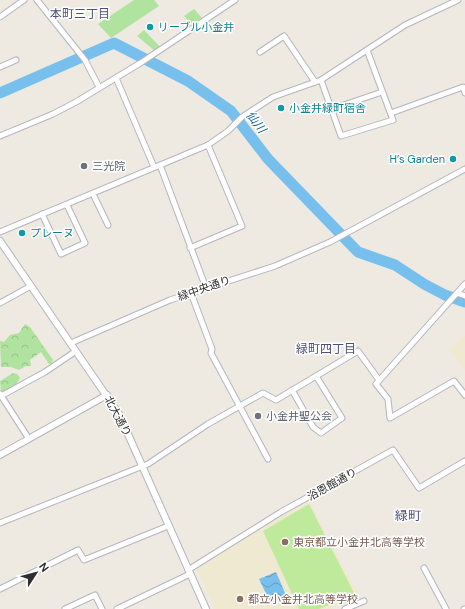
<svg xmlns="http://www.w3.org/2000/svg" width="465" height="609" viewBox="0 0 465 609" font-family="'DM Sans','Noto Sans JP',sans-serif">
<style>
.education{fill:#efe9d1}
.forest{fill:url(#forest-crowns)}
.park{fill:#afe39f}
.pitch{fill:#c0ea9b}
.water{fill:url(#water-waves)}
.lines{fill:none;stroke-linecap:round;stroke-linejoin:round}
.river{stroke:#77c0ed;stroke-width:11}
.minor-casing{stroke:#b4b5c0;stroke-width:7}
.tertiary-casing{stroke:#b4b5c0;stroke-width:8}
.minor{stroke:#fff;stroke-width:5}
.tertiary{stroke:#fff;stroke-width:6}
.culture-dot{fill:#0f9aa8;stroke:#fff;stroke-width:1.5}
.worship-dot{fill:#6b7280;stroke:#fff;stroke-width:1.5}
.education-dot{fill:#8d6e63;stroke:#fff;stroke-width:1.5}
.labels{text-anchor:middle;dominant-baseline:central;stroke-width:3;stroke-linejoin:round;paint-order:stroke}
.culture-label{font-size:11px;fill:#0d838f;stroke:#fff;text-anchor:start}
.worship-label{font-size:11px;fill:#5b616d;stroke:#fff;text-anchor:start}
.street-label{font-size:11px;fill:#2e2e2e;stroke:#fff}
.education-label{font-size:11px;fill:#785e54;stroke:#fff;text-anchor:start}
.neighbourhood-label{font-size:12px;fill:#4e517e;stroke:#fff}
.water-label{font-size:12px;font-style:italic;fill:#115d9e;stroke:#fff}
.quarter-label{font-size:13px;fill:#4e517e;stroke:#fff}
</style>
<defs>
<pattern id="forest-crowns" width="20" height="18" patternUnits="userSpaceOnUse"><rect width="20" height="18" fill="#afe39f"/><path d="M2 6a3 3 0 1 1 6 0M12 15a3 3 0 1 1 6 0" fill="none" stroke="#97c389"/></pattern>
<pattern id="water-waves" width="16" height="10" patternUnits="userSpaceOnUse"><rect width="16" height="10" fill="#77c0ed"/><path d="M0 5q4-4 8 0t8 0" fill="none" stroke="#629cc0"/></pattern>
</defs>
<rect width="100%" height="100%" fill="#eeeae1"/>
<g class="education">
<polygon points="465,335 465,370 449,349"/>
<polygon points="308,499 360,598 331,609 215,609 196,569"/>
</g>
<g class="forest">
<polygon points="25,324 30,327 53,360 51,364 49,364 41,352 30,360 31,366 26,366 19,370 11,367 1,367 0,341 4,342 10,335 19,333"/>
<polygon points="13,373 17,374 20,378 15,386 4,392 1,391 0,381"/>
</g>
<g class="park">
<polygon points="134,0 154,0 159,6 111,38 98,24"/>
<polygon points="194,9 202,18 191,24 184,16"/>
<polygon points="144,30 160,47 155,51 137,36"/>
</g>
<polygon class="pitch" points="309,504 355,595 319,609 299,609 263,531"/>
<polygon class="water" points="276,572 286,595 270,602 259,579"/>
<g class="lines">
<polyline class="river" points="0,93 114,43 188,81 231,111 268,159 358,252 395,265 424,284 445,295 465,302"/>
<defs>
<g id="minor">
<polyline points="37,0 85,60 99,87"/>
<polyline points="0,17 24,0"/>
<polyline points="260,52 284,36 315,82"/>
<polyline points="0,67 16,60"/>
<polyline points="116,78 154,167"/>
<polyline points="321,80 341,136 393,120 367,50"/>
<polyline points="332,109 382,92"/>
<polyline points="391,113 463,87 465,93"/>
<polyline points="0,136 53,114 76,102 142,62 235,0"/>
<polyline points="160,165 206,288"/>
<polyline points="93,194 108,225"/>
<polyline points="42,214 61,254 85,243 67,205"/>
<polyline points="0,232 208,145 228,131 242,117 273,97 321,80 405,25 458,0"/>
<polyline points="190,248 242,226 208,145"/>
<polyline points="465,284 376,384 388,399 390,418 454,381 465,395"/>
<polyline points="191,293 212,349 211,353 268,459"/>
<polyline points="457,293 465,296"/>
<polyline points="0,303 31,286"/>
<polyline points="71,343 170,300 275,266 330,242 465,169"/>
<polyline points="292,390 313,427 321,433 342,418 316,376"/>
<polyline points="0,394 29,439"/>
<polyline points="1,396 45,372 76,351"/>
<polyline points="0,523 148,464 208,424 263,393 276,400 358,351 379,380"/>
<polyline points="424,568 446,609"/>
<polyline points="188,570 281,512 393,450 419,488 465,461"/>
<polyline points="0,589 78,550 84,560 168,526"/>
<polyline points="65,609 95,595 102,609"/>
<polyline points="117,609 190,574"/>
<polyline points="345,609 364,601"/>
<polyline points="464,609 465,609"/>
</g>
<g id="tertiary">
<polyline points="0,241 119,414 206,609"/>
<polyline points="0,455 107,395"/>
</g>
</defs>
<use href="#minor" class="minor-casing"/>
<use href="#tertiary" class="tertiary-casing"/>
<use href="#minor" class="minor"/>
<use href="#tertiary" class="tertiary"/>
</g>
<g class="culture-dot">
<circle cx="150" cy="27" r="4"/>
<circle cx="281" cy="108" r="4"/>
<circle cx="453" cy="159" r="4"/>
<circle cx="22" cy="233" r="4"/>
</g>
<g class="worship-dot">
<circle cx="84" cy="166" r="4"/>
<circle cx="258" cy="416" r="4"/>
</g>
<g class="education-dot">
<circle cx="285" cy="542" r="4"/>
<circle cx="240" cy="599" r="4"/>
</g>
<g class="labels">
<g class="culture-label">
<text x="158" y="27">リーブル小金井</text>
<text x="289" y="108">小金井緑町宿舎</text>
<text x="445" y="159" text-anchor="end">H’s Garden</text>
<text x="30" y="233">プレーヌ</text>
</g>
<g class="worship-label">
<text x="92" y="166">三光院</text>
<text x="266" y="416">小金井聖公会</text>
</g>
<g class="street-label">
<text transform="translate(204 288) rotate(-19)">緑中央通り</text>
<text transform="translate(118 416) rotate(62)">北大通り</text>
<text transform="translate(332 484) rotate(-29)">浴恩館通り</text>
</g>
<g class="education-label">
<text x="293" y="542">東京都立小金井北高等学校</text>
<text x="248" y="599">都立小金井北高等学校</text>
</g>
<g class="neighbourhood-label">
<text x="80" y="14">本町三丁目</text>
<text x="326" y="349">緑町四丁目</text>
</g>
<g class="water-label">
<text transform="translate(256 122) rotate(52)">仙川</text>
</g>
<g class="quarter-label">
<text x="408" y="515">緑町</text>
</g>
</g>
<g transform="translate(36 573) rotate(54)" stroke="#ffffff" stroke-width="3" paint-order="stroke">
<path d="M0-3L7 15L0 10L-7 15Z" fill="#2e2e2e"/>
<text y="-6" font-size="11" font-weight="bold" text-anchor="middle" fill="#2e2e2e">N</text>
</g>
</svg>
